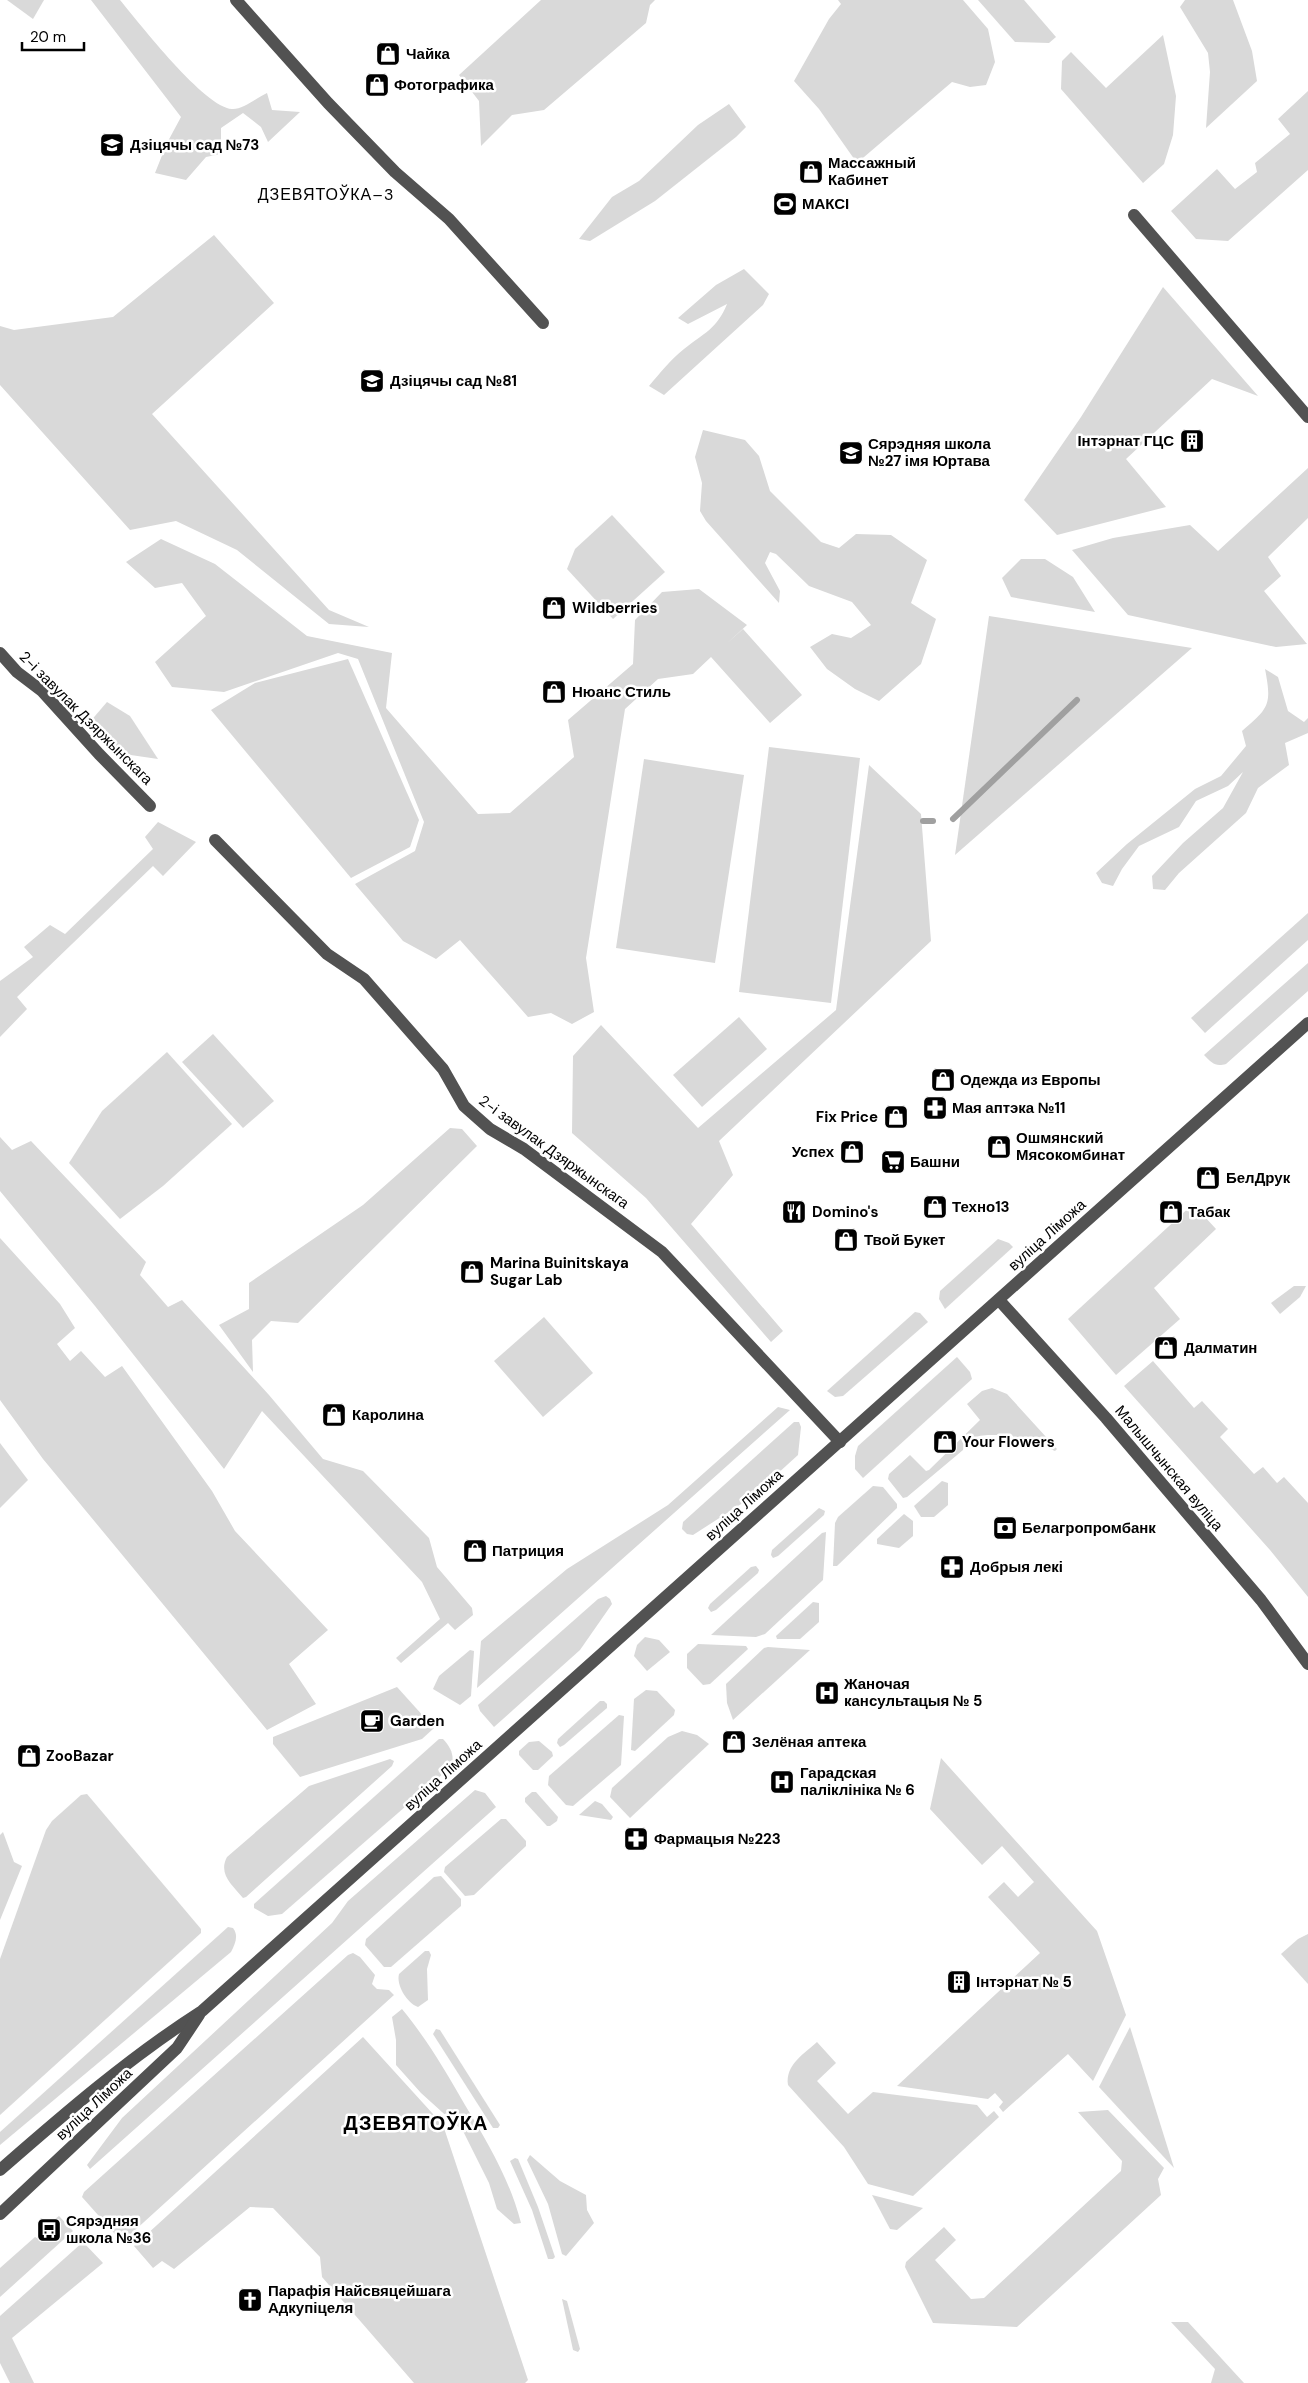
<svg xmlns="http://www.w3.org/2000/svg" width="1308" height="2383" viewBox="0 0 1308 2383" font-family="'DM Sans',sans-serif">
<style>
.green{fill:#d9d9d9}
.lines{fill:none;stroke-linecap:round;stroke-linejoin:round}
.stream{stroke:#a0a0a0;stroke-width:6}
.minor{stroke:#525252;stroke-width:12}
.labels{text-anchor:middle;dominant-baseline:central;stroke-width:5;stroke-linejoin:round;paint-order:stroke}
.poi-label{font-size:15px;font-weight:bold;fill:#000;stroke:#fff;text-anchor:start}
.street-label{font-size:15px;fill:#000;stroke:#fff}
.neighbourhood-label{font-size:16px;letter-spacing:1px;fill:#000;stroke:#fff}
.district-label{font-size:20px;font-weight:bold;letter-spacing:1px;fill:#000;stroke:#fff}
</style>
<rect width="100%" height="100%" fill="#fff"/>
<g class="green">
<polygon points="7,0 44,0 33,19"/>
<path d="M 91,0 L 120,0 C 139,23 205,108 232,109 C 242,110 258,97 267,93 L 272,110 L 300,112 L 268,142 L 261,127 L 243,113 L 221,128 L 221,154 L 206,157 L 186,180 L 155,173 L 167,143 L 181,117 Z"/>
<polygon points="541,0 655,0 650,5 646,23 544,110 512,115 481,146 479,101 459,75"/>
<polygon points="838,0 963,0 988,29 995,62 986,85 970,87 952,82 857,163 819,109 794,81 829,19 841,4"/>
<polygon points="978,0 1024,0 1056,37 1049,43 1015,42"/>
<polygon points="1185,0 1233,0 1252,51 1257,81 1206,128 1210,72 1208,53 1180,7"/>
<polygon points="1163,35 1176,96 1173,135 1164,164 1143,183 1061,89 1062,61 1071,52 1106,88"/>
<polygon points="1308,91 1308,170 1228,241 1196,239 1171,211 1217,169 1235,189 1257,172 1255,163 1290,134 1278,119"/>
<polygon points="729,104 746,127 736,137 655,201 590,241 579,239 612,197 639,181 698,125"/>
<polygon points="214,235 274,303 152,414 329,610 369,627 329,624 237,550 176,521 130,530 0,385 0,326 14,330 113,317"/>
<path d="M 744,269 L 769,294 L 763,305 L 664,395 L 649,386 C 660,373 671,359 684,349 C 704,333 717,329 727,304 L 688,324 L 678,318 L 716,285 Z"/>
<polygon points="1163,287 1258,396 1212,379 1126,459 1166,507 1057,535 1024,500 1081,417"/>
<polygon points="703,430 745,440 759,456 770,491 821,542 839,548 856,534 891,535 927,560 911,603 936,619 921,664 879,701 855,689 827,669 810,647 832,634 851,638 871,625 852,602 809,586 776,554 770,552 765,563 780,591 779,603 706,521 700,511 702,483 695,457"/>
<polygon points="1308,468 1308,518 1268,557 1281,576 1264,591 1307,644 1276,647 1128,615 1072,550 1113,538 1190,525 1218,551"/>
<polygon points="612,515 665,572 613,619 567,569 575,549"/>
<polygon points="161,539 215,564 307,636 392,653 386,708 478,814 510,813 574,757 568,720 633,664 635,620 662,592 699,589 747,625 725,645 743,629 802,695 770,723 711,657 693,674 658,679 625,709 586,958 594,1012 572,1024 551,1013 528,1017 460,940 436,959 403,941 355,884 415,851 424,822 358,659 338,653 224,692 172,687 155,662 206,616 182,583 155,588 126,562"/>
<polygon points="1021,559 1045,559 1073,577 1095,612 1011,597 1002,578"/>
<polygon points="989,616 1192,648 955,855"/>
<polygon points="348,659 419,820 410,847 351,878 211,710 255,683"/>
<path d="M 1265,669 L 1278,677 L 1288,711 L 1304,722 L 1308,718 L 1308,733 L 1285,743 L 1289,765 L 1258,788 L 1246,813 L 1179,873 L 1165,890 L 1153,889 L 1152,876 L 1183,843 L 1223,808 L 1243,772 L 1228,786 L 1196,801 L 1179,827 L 1139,846 L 1122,869 L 1113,886 L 1102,883 L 1096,873 L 1127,844 L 1195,789 L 1221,776 L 1246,746 L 1242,731 C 1269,708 1272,705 1265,669 Z"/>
<polygon points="107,702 130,716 158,759 117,753 89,723"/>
<polygon points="769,747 860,758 831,1003 739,992"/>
<polygon points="644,759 744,775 715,963 616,948"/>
<polygon points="869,765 921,814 931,941 719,1141 733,1175 691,1224 783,1331 771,1342 646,1198 572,1133 573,1056 601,1025 698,1128 836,1010"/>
<polygon points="158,822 196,842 163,876 153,866 17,997 27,1009 0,1037 0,981 33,957 24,947 50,925 65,934 153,849 145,837"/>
<polygon points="1308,913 1308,940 1205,1033 1191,1018"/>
<path d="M 1308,963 L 1308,991 L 1226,1064 C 1215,1067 1212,1063 1204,1055 Z"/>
<polygon points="739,1017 767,1049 702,1107 673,1075"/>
<polygon points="213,1034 274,1101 243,1128 182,1062"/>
<polygon points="167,1052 232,1124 163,1186 120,1219 69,1163 102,1111"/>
<polygon points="450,1128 462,1129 477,1146 298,1323 271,1321 252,1340 253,1372 219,1325 249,1309 249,1283 363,1205"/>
<polygon points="0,1137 12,1150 31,1141 146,1262 140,1275 168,1307 182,1300 269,1395 323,1459 363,1471 429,1538 437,1567 472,1608 473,1615 455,1630 448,1623 401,1663 396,1658 440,1619 422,1582 262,1411 224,1469 95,1306 0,1191"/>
<polygon points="1193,1204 1216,1229 1154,1288 1180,1319 1116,1375 1068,1319"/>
<polygon points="0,1238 60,1304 75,1328 57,1344 70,1361 81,1351 105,1377 122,1366 212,1491 235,1531 328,1630 289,1664 316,1704 267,1730 43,1459 0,1400"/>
<polygon points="998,1239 1009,1243 1013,1247 945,1309 939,1299 940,1291"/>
<polygon points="1294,1286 1306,1286 1300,1297 1280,1314 1271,1303"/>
<polygon points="915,1312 920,1313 928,1322 843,1396 835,1397 827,1391"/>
<polygon points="544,1317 593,1373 543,1417 494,1361"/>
<polygon points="957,1357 970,1372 972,1379 863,1478 855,1469 855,1456 858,1446"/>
<polygon points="1153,1361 1194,1408 1202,1401 1228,1429 1220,1437 1254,1474 1263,1467 1277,1483 1284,1477 1308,1503 1308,1597 1270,1550 1124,1386"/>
<path d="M 992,1388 L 1007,1394 L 1057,1449 L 1055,1451 L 1027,1439 L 1024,1441 L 1016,1440 L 1012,1435 C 996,1436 967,1430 963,1450 L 907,1497 L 903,1498 L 888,1479 L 889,1474 L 910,1455 L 926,1471 L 929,1470 L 980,1420 L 967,1404 L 982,1391 Z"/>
<polygon points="778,1407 790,1410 477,1688 481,1641 567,1569 668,1505"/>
<polygon points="794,1422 799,1422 801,1427 798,1455 752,1497 693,1535 687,1534 682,1529 683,1522"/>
<polygon points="0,1443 28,1480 0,1508"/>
<polygon points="942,1481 948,1483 948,1505 934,1517 921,1517 914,1506"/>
<polygon points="873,1486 883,1487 897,1504 897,1508 837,1566 833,1566 835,1523 838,1517"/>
<polygon points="819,1508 825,1511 824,1515 778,1556 773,1558 771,1555 772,1550"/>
<polygon points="904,1514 913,1521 913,1536 899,1548 877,1544 877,1539"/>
<polygon points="826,1532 823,1580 765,1634 756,1637 711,1635 822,1533"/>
<polygon points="756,1566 759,1570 758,1573 716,1610 711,1612 708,1608 710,1604 751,1567"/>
<polygon points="606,1596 610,1599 612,1604 580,1650 494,1727 480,1711 478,1705 598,1599"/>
<polygon points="813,1602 819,1603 819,1622 800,1639 777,1639 776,1636"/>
<polygon points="645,1637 659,1640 670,1652 647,1671 634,1656 637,1645"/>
<polygon points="698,1644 746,1646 748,1649 710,1684 703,1685 687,1668 687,1654"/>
<polygon points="768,1647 810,1650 733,1720 727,1703 726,1684 764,1648"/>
<polygon points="470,1650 474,1651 471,1696 460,1705 433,1689 439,1676"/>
<polygon points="397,1687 434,1728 422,1739 300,1777 273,1744 273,1737"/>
<polygon points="646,1690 657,1691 675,1710 674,1715 635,1751 631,1750 634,1699"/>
<polygon points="600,1701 604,1701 607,1704 607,1708 564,1745 560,1747 557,1743 558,1739"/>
<polygon points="619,1715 624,1716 621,1765 573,1806 566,1805 548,1785 549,1776"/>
<polygon points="682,1731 697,1735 709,1744 630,1818 610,1797 612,1788 668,1737"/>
<path d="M 439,1739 L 443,1739 C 451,1748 454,1754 452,1766 L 282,1914 L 268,1916 L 254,1908 L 254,1904 Z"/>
<polygon points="539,1741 552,1752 553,1756 538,1770 533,1770 519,1755 519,1751 529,1742"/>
<polygon points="941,1758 1097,1931 1126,2015 1093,2081 1068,2054 1003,2112 999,2107 1003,2102 995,2093 988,2099 897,2086 1040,1953 988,1897 1004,1882 1018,1897 1034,1882 1002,1846 982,1865 930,1809"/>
<path d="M 390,1759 L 394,1761 L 392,1766 L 246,1897 L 243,1898 C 232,1885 218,1874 227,1857 L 309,1786 Z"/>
<polygon points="475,1790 485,1793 496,1807 90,2169 87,2165 122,2118 332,1923 348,1901"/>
<polygon points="532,1792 536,1792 558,1817 557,1821 550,1826 547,1826 525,1802 525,1798"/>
<polygon points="87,1794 201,1929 201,1933 0,2115 0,1959 46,1830 52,1821 81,1795"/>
<polygon points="595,1801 602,1804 613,1817 611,1820 579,1815"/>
<polygon points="501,1819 506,1819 526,1841 526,1846 474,1895 465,1896 444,1872 445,1867"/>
<polygon points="3,1832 14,1862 22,1866 0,1920 0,1835"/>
<polygon points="441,1876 461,1899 461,1906 391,1967 384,1967 365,1945 366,1939 434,1877"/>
<path d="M 228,1927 L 233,1928 C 239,1936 235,1944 231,1952 L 0,2145 L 0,2132 Z"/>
<polygon points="1308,1934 1308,1984 1281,1954 1298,1939"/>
<path d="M 425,1951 L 429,1951 L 431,1955 L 427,1969 L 428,2000 L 418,2007 C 407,2003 396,1985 399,1974 Z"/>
<polygon points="353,1953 360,1957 375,1975 372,1984 377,1989 389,1990 394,1995 122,2242 82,2197 84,2192 348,1955"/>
<path d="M 402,2009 C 428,2041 445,2070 465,2105 C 488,2143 510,2180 521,2223 L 514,2224 L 497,2209 L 489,2183 L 463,2131 L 421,2093 L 396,2065 L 396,2040 L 392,2017 Z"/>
<polygon points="1130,2027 1174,2168 1099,2087"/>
<polygon points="436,2029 440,2030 500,2125 498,2128 493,2128 433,2034"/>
<polygon points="363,2037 443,2125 528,2380 525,2383 414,2383 322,2277 320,2257 273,2208 250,2207 174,2269 162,2261 153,2268 134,2246"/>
<path d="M 817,2042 L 836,2063 L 817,2081 L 848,2114 L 873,2092 L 977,2105 L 987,2117 L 994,2111 L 999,2117 L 913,2196 L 868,2184 L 844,2147 L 788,2085 C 785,2065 804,2054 817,2042 Z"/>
<polygon points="1108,2110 1164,2168 1158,2179 1161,2195 1017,2327 933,2323 905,2267 906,2262 944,2227 956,2240 935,2260 971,2299 984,2298 1121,2171 1122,2161 1078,2112"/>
<polygon points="530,2155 560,2181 586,2195 587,2210 594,2223 566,2256 562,2254 548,2204 527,2160"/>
<polygon points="515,2158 518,2159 538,2207 555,2257 553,2259 548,2259 532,2210 510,2161"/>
<polygon points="872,2195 923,2208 897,2230 890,2229"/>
<polygon points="59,2216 73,2231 0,2297 0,2268 35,2237 42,2241 59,2225 55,2219"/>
<polygon points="83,2242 103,2263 12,2338 34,2383 10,2383 0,2363 0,2316"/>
<polygon points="562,2299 567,2301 580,2349 578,2352 573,2350"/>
<polygon points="1171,2322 1188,2322 1244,2383 1211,2383 1215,2369"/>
</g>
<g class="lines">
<g class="stream">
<polyline points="953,819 1077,700"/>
<polyline points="923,821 933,821"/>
</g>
<g class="minor">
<polyline points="236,0 328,103 395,172 449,219 543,323"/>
<polyline points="1134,215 1308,417"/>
<polyline points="0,653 17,672 42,691 99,754 150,806"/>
<polyline points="215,840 327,954 364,979 443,1069 464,1106 490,1129 524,1149 662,1252 840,1442"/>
<polyline points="999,1300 1106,1418 1261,1600 1308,1664"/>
<path d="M 0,2170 C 64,2114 130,2057 202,2011 L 1308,1023"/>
<polyline points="0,2214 177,2048 199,2015"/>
</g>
</g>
<defs>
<symbol id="shop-square" viewBox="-11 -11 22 22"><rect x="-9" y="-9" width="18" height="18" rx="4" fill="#000" stroke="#fff"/><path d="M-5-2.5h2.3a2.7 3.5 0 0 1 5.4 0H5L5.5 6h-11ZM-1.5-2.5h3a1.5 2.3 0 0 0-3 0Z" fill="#fff"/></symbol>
<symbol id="school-square" viewBox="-11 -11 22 22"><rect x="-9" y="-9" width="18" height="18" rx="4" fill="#000" stroke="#fff"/><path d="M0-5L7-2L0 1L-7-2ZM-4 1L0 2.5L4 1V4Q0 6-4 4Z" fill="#fff"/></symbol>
<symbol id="stadium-square" viewBox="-11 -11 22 22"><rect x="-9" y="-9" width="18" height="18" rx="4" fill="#000" stroke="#fff"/><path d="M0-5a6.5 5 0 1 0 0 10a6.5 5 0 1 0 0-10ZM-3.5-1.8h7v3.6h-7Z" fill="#fff"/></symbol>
<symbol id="building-square" viewBox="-11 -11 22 22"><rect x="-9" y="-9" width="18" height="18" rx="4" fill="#000" stroke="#fff"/><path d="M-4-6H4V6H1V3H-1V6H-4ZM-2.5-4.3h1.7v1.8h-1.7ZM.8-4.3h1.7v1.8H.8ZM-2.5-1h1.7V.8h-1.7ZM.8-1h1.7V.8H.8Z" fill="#fff"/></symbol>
<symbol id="pharmacy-square" viewBox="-11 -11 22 22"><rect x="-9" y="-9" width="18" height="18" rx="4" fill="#000" stroke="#fff"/><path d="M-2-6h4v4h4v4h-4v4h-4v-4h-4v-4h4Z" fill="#fff"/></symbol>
<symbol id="supermarket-square" viewBox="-11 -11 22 22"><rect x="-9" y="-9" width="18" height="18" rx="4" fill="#000" stroke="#fff"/><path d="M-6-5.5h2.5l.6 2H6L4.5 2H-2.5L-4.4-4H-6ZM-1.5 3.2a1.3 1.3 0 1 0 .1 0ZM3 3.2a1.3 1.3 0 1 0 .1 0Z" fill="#fff"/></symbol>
<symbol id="restaurant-square" viewBox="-11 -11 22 22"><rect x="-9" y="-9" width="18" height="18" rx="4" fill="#000" stroke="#fff"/><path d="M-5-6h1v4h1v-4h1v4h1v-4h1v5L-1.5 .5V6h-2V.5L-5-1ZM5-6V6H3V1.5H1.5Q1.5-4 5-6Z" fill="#fff"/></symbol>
<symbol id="bank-square" viewBox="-11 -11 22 22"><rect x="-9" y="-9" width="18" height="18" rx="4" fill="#000" stroke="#fff"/><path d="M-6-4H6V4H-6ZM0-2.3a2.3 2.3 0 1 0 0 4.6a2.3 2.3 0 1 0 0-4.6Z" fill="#fff"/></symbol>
<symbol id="hospital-square" viewBox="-11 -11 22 22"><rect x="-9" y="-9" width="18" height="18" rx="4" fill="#000" stroke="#fff"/><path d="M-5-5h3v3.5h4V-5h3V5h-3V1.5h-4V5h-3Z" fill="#fff"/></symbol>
<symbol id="cafe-square" viewBox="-11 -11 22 22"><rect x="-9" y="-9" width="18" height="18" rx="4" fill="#000" stroke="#fff"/><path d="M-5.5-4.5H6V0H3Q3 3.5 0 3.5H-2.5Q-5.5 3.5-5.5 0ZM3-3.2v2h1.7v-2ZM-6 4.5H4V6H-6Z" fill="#fff"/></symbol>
<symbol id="bus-square" viewBox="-11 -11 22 22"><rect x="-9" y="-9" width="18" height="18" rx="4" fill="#000" stroke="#fff"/><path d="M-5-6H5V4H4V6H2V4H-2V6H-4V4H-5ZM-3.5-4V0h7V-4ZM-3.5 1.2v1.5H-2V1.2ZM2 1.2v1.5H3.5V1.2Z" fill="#fff"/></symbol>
<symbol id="church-square" viewBox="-11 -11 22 22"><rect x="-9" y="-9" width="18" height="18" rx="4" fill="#000" stroke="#fff"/><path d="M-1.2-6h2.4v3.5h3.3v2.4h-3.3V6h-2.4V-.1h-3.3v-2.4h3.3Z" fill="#fff"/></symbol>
</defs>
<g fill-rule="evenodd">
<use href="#shop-square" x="374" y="40" width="28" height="28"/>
<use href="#shop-square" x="363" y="71" width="28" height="28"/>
<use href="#school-square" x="98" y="131" width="28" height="28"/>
<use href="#shop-square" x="797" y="158" width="28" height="28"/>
<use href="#stadium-square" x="771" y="190" width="28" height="28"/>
<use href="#school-square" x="358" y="367" width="28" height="28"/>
<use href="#building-square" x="1178" y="427" width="28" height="28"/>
<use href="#school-square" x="837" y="439" width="28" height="28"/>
<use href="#shop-square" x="540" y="594" width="28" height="28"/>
<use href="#shop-square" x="540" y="678" width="28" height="28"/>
<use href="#shop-square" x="929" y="1066" width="28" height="28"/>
<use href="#pharmacy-square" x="921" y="1094" width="28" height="28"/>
<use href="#shop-square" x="882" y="1103" width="28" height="28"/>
<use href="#shop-square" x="985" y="1133" width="28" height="28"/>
<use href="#shop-square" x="838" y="1138" width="28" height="28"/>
<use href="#supermarket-square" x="879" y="1148" width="28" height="28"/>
<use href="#shop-square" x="1194" y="1164" width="28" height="28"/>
<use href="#shop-square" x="921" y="1193" width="28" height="28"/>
<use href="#restaurant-square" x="780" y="1198" width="28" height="28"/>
<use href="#shop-square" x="1157" y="1198" width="28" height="28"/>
<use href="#shop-square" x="832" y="1226" width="28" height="28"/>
<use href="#shop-square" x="458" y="1258" width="28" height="28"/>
<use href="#shop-square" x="1152" y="1334" width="28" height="28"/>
<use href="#shop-square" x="320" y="1401" width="28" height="28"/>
<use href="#shop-square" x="931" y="1428" width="28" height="28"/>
<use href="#bank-square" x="991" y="1514" width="28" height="28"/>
<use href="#shop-square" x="461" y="1537" width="28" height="28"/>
<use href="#pharmacy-square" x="938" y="1553" width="28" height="28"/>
<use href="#hospital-square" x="813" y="1679" width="28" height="28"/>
<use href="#cafe-square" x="358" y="1707" width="28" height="28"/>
<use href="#shop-square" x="720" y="1728" width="28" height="28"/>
<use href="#shop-square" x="15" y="1742" width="28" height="28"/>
<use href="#hospital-square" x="768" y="1768" width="28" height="28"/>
<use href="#pharmacy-square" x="622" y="1825" width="28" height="28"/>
<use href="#building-square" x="945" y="1968" width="28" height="28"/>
<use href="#bus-square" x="35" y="2216" width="28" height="28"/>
<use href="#church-square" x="236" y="2286" width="28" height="28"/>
</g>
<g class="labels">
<g class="poi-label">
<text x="406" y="54">Чайка</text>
<text x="394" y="85">Фотографика</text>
<text x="130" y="145">Дзіцячы сад №73</text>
<text x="828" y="163">Массажный<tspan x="828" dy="17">Кабинет</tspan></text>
<text x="802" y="204">МАКСІ</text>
<text x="390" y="381">Дзіцячы сад №81</text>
<text x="1174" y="441" text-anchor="end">Інтэрнат ГЦС</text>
<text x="868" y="444">Сярэдняя школа<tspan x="868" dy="17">№27 імя Юртава</tspan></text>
<text x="572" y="608">Wildberries</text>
<text x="572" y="692">Нюанс Стиль</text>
<text x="960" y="1080">Одежда из Европы</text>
<text x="952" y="1108">Мая аптэка №11</text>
<text x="878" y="1117" text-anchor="end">Fix Price</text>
<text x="1016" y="1138">Ошмянский<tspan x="1016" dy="17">Мясокомбинат</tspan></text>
<text x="834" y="1152" text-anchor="end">Успех</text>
<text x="910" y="1162">Башни</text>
<text x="1226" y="1178">БелДрук</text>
<text x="952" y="1207">Техно13</text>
<text x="812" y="1212">Domino's</text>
<text x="1188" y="1212">Табак</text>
<text x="864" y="1240">Твой Букет</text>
<text x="490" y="1263">Marina Buinitskaya<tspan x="490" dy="17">Sugar Lab</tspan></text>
<text x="1184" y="1348">Далматин</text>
<text x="352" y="1415">Каролина</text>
<text x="962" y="1442">Your Flowers</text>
<text x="1022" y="1528">Белагропромбанк</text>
<text x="492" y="1551">Патриция</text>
<text x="970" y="1567">Добрыя лекі</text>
<text x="844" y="1684">Жаночая<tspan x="844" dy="17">кансультацыя № 5</tspan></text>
<text x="390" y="1721">Garden</text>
<text x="752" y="1742">Зелёная аптека</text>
<text x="46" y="1756">ZooBazar</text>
<text x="800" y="1773">Гарадская<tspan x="800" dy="17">паліклініка № 6</tspan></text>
<text x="654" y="1839">Фармацыя №223</text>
<text x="976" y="1982">Інтэрнат № 5</text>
<text x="66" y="2221">Сярэдняя<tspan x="66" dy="17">школа №36</tspan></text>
<text x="268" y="2291">Парафія Найсвяцейшага<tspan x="268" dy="17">Адкупіцеля</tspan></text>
</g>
<g class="street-label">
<text transform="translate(86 718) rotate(45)">2-і завулак Дзяржынскага</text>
<text transform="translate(554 1152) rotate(36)">2-і завулак Дзяржынскага</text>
<text transform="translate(1047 1235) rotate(-42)">вуліца Ліможа</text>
<text transform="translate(1169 1468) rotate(50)">Малышчынская вуліца</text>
<text transform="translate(744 1505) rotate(-42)">вуліца Ліможа</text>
<text transform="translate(443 1775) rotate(-42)">вуліца Ліможа</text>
<text transform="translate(94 2104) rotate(-43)">вуліца Ліможа</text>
</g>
<g class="neighbourhood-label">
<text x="326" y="194">ДЗЕВЯТОЎКА–3</text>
</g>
<g class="district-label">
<text x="416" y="2123">ДЗЕВЯТОЎКА</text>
</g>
</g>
<path d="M22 42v8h62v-8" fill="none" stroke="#000000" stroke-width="2.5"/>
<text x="30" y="42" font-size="15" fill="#000000" stroke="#ffffff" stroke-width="4" paint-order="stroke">20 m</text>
</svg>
